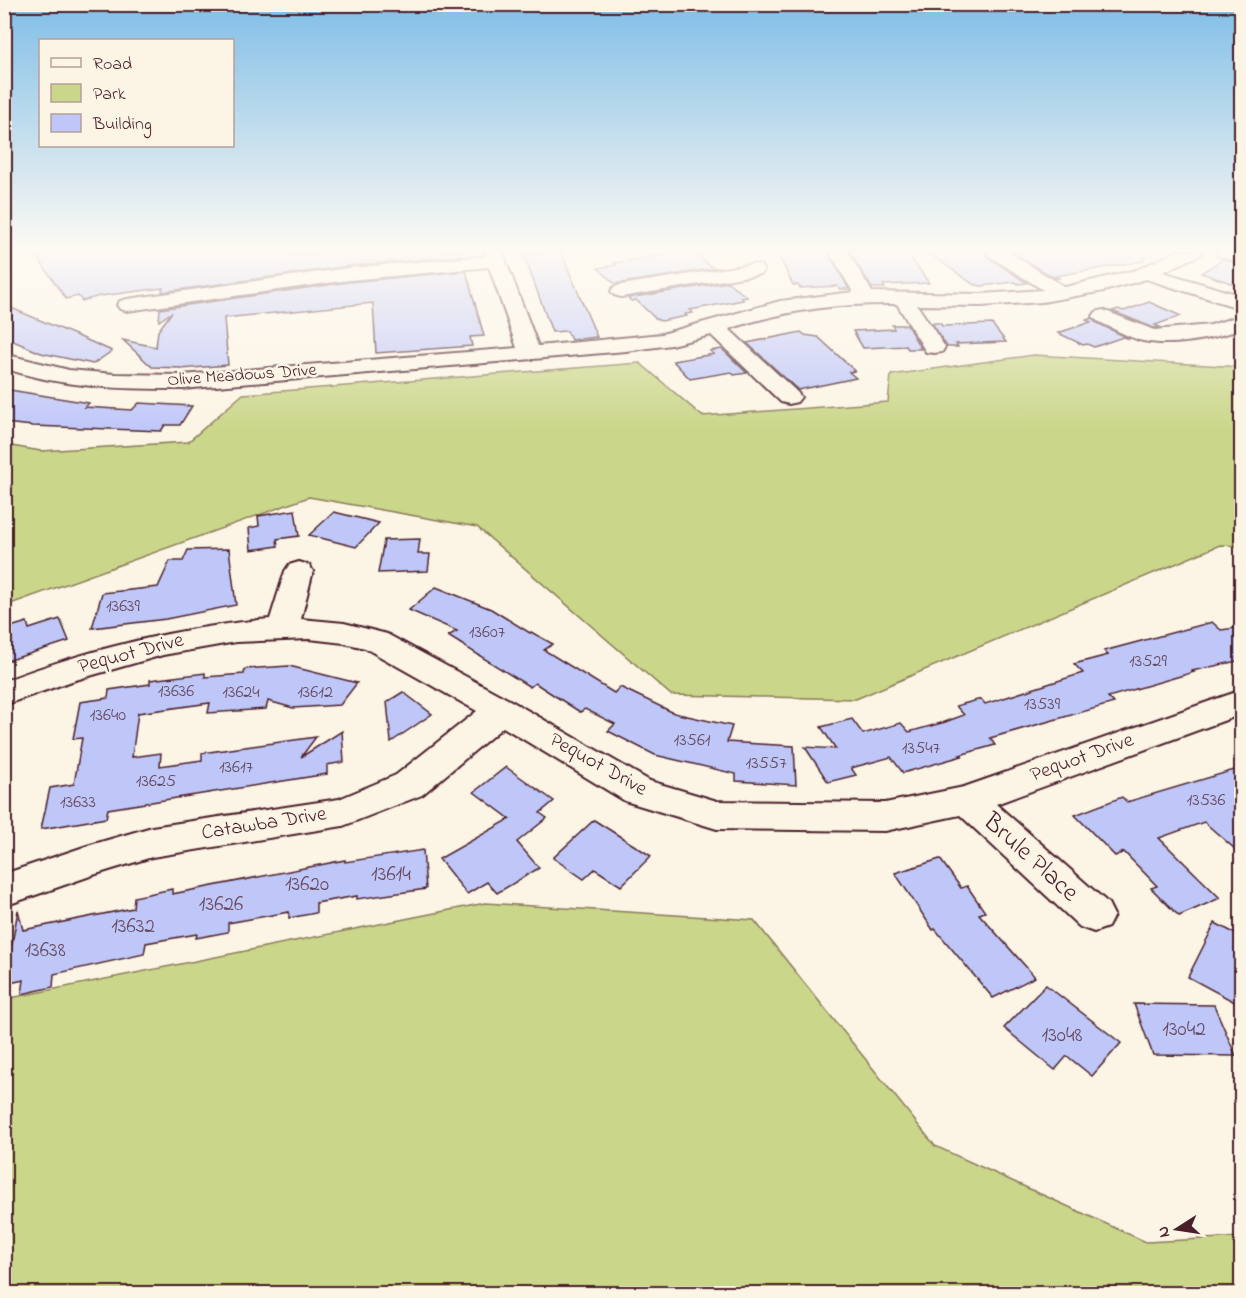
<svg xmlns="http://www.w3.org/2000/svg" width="1246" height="1298" viewBox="0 0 1246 1298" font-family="'Indie Flower',sans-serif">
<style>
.green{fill:#cad689;stroke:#8a7a5a;stroke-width:1.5}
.building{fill:#bfc7f9;stroke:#4a1f2b;stroke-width:1.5}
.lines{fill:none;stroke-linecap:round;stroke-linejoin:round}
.minor-casing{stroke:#4a1f2b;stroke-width:4}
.minor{fill:#fcf5e5;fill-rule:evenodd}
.labels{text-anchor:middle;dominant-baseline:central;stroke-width:5;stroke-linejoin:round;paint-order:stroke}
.far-street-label{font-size:18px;fill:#4a1f2b;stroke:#fcf5e5}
.number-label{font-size:18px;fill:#67495e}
.street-label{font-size:21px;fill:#4a1f2b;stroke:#fcf5e5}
.near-number-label{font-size:21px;fill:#67495e}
.near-street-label{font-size:26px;fill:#4a1f2b;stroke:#fcf5e5}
</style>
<rect width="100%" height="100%" fill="#fcf5e5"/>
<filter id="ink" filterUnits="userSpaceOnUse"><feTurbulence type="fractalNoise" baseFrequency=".0167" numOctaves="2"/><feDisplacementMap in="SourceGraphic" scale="12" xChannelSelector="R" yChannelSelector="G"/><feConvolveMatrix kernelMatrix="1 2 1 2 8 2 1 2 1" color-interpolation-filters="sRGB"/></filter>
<g filter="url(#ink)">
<g class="green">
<polygon points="1034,355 1241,367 1241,546 1220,545 856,699 671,695 477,527 309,497 5,606 5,445 41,451 188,442 243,394 640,363 702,416 888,402 891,375"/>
<polygon points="485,903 754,920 935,1146 1146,1242 1241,1237 1241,1293 5,1293 5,999"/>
</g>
<g class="building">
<polygon points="33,251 289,251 289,255 344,251 459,251 461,256 349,266 162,292 163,288 100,296 82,301 78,296 66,299"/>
<polygon points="827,251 849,289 839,289 838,286 800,288 798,285 793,285 777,252"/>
<polygon points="849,251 906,251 929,283 883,285 885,288 872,288"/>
<polygon points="952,251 984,251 987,257 1027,283 1019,284 1015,282 981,286 973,284 930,254"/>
<polygon points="1010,251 1143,251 1144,261 1055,276 1059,278 1056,279"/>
<polygon points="561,252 572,278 597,337 571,340 567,331 552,332 524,255"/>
<polygon points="685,252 693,252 710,266 717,268 615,284 598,268 616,265 614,263"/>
<polygon points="1223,259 1242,265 1242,279 1233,284 1201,273"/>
<polygon points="466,271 484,336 470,337 472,346 376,353 373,303 224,318 228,365 181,369 181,368 152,367 123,340 156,347 158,331 172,312 159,321 160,309 349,282"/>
<polygon points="728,282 747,297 741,298 743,300 690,310 693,313 685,314 687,316 661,321 656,319 636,300 631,301 628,298"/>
<polygon points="1149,302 1181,316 1155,325 1160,327 1154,328 1112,311 1118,309 1124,311"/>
<polygon points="4,305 80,337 112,351 93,364 41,353 4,337"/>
<polygon points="1092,318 1095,322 1130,339 1123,337 1094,347 1087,344 1083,345 1058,333 1091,322 1086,320"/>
<polygon points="932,323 940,323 942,326 992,324 1006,342 956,344 958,347 947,347"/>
<polygon points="892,325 907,325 921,349 908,349 906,346 863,348 853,331 894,329"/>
<polygon points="801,332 805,335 818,337 855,371 849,372 856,378 798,390 747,343"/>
<polygon points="722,349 747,373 734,375 731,372 690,379 673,361 714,354 710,351"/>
<polygon points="4,389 89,403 85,407 132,410 139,403 192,406 180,425 165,425 161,431 33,426 4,423"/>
<polygon points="295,510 299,536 277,539 278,546 251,550 249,528 259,526 258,516"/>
<polygon points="334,512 379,523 356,547 309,535"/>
<polygon points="420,539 418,554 430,554 428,571 378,573 384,540"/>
<polygon points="229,549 236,605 166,619 92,628 102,593 158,587 170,561 183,561 188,550"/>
<polygon points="436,587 491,609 530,633 531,632 553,644 544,650 614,693 620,687 674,713 732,726 727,742 794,746 796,785 736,781 736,774 655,755 608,731 615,724 585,709 580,712 535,683 530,687 448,636 457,631 409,610"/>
<polygon points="60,619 69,641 4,662 4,629 27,622 29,629"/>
<polygon points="1212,622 1221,630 1242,627 1242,660 1192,671 1194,672 1108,697 1114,703 990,738 995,745 960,755 962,756 903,773 891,757 851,768 856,775 828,782 805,747 836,749 821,727 852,719 863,734 901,723 909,732 945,722 964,715 956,706 981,699 985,704 1083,673 1074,664 1108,655 1104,651"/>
<polygon points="289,666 357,683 340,705 293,708 268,701 266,709 208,713 210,703 138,713 132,757 161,753 160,766 202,760 202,753 316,737 301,757 342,731 344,762 327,765 327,774 108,809 106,818 41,829 50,788 74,784 82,738 73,739 80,702 108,698 109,690 150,684 150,680 205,673 205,677 244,674 245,669"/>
<polygon points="403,692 432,714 391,742 387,702"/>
<polygon points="506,767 554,801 540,813 547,818 517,842 539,868 497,893 487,882 467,894 439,859 510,819 474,792"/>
<polygon points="1234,770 1242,778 1242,855 1204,822 1159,838 1220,898 1179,916 1151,888 1157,886 1124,852 1115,856 1075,815 1122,797 1127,802"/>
<polygon points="594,820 651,856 621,886 595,869 584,879 553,858"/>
<polygon points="423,850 426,889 357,899 357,896 316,903 316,913 289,918 289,912 228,923 228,932 196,938 197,934 146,943 144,954 54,974 53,987 22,994 24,980 5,984 18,910 23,930 133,908 134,897 172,889 172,894 345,860 345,862"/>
<polygon points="940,859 961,888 967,886 985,912 979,914 1035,977 993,998 935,929 933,930 895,873"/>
<polygon points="1215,923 1242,937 1242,1006 1188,977"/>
<polygon points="1046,985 1121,1043 1092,1076 1067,1056 1055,1070 1004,1028"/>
<polygon points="1134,1004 1214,1005 1236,1056 1153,1055"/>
</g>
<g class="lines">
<defs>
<g id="minor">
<path d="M 484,251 L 502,251 L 538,346 L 662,334 L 780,301 L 853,292 L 829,251 L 847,251 L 872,292 L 981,294 L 1043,290 L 988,255 L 986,251 L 1007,251 L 1065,287 L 1136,270 L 1178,251 L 1202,251 L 1200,255 L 1163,272 L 1242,296 L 1242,309 L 1146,279 L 1104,291 L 1042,302 L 981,306 L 917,305 L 945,347 L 942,352 L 934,353 L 926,352 L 897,304 C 838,303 785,310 729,329 L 797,392 L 801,397 L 797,402 L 789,404 L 781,402 L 711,335 L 671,345 L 626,351 L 182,389 C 122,389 62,388 4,368 L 4,354 L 69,370 L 115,374 L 182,375 L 517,348 L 489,267 L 349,280 L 127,311 L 120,309 L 117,305 L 120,301 L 127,299 L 349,268 L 486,256 Z"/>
<polygon points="1215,251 1242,251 1242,263 1217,255"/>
<polygon points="754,264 761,266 764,270 761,274 621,297 614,295 611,291 614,287 621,285"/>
<path d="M 1103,310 L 1154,330 L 1211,325 L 1242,315 L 1242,329 C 1211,339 1171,348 1139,340 C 1124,335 1110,327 1096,320 L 1093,316 L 1096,312 Z"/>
<path d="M 299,562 L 309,565 L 313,571 L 301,619 L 344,623 L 387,634 L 513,702 L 650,781 L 717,801 L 885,803 L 964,787 L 1242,690 L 1242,714 L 996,804 L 1108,903 L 1114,915 L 1108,927 L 1094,932 L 1080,927 L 960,815 L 885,831 L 717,829 L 625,801 L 503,727 L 422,795 L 343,826 L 152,857 L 93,875 L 4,906 L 4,874 L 87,846 L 152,827 L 339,799 L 396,775 L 477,711 L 365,648 L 344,643 L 309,639 L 236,642 L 163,655 L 72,681 L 4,705 L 4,681 C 89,649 180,627 270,619 L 285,571 L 289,565 Z"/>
</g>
</defs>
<use href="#minor" class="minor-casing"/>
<use href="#minor" class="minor"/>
</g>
</g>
<linearGradient id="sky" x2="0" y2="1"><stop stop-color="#80bee7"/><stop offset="0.58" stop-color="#fefaf3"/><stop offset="1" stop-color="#fefaf3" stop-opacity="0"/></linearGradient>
<rect width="1246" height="432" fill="url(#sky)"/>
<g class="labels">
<g class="far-street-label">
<text transform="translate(242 376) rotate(-4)">Olive Meadows Drive</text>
</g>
<g class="number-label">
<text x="123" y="607">13639</text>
<text x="487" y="633">13607</text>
<text x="1148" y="662">13529</text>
<text x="176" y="692">13636</text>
<text x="241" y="693">13624</text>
<text x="315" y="693">13612</text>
<text x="1042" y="705">13539</text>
<text x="108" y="716">13640</text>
<text x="692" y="741">13561</text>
<text x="921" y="749">13547</text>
<text x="766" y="764">13557</text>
<text x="236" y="768">13617</text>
<text x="156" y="782">13625</text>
<text x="1206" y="801">13536</text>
<text x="78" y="803">13633</text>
</g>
<g class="street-label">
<text transform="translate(131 654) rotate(-15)">Pequot Drive</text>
<text transform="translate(1082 758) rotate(-20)">Pequot Drive</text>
<text transform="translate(598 765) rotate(29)">Pequot Drive</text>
<text transform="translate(264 824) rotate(-9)">Catawba Drive</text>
</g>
<g class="near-number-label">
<text x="391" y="875">13614</text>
<text x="307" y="885">13620</text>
<text x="221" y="905">13626</text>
<text x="133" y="927">13632</text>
<text x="45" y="951">13638</text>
<text x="1184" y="1030">13042</text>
<text x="1062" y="1036">13048</text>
</g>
<g class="near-street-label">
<text transform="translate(1030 858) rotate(42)">Brule Place</text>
</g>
</g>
<rect width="1246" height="1298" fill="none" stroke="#fcf5e5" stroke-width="24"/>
<rect x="12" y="12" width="1222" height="1274" fill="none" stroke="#4a1f2b" stroke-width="2" filter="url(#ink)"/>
<rect x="39" y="39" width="195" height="108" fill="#fcf5e5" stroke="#b59f9b" stroke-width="1.5"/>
<rect x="51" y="58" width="30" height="9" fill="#fcf5e5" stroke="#b59f9b" stroke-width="1.5"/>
<text x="93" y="69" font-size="18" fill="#4a1f2b">Road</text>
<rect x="51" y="84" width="30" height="18" fill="#cad689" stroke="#b59f9b" stroke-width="1.5"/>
<text x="93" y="99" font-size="18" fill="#4a1f2b">Park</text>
<rect x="51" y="114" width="30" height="18" fill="#bfc7f9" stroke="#b59f9b" stroke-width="1.5"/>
<text x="93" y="129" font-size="18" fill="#4a1f2b">Building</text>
<g transform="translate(1177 1229) rotate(258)" stroke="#fcf5e5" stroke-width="4.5" paint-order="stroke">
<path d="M0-4.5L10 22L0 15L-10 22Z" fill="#4a1f2b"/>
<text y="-9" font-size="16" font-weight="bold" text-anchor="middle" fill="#4a1f2b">N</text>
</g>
</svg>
